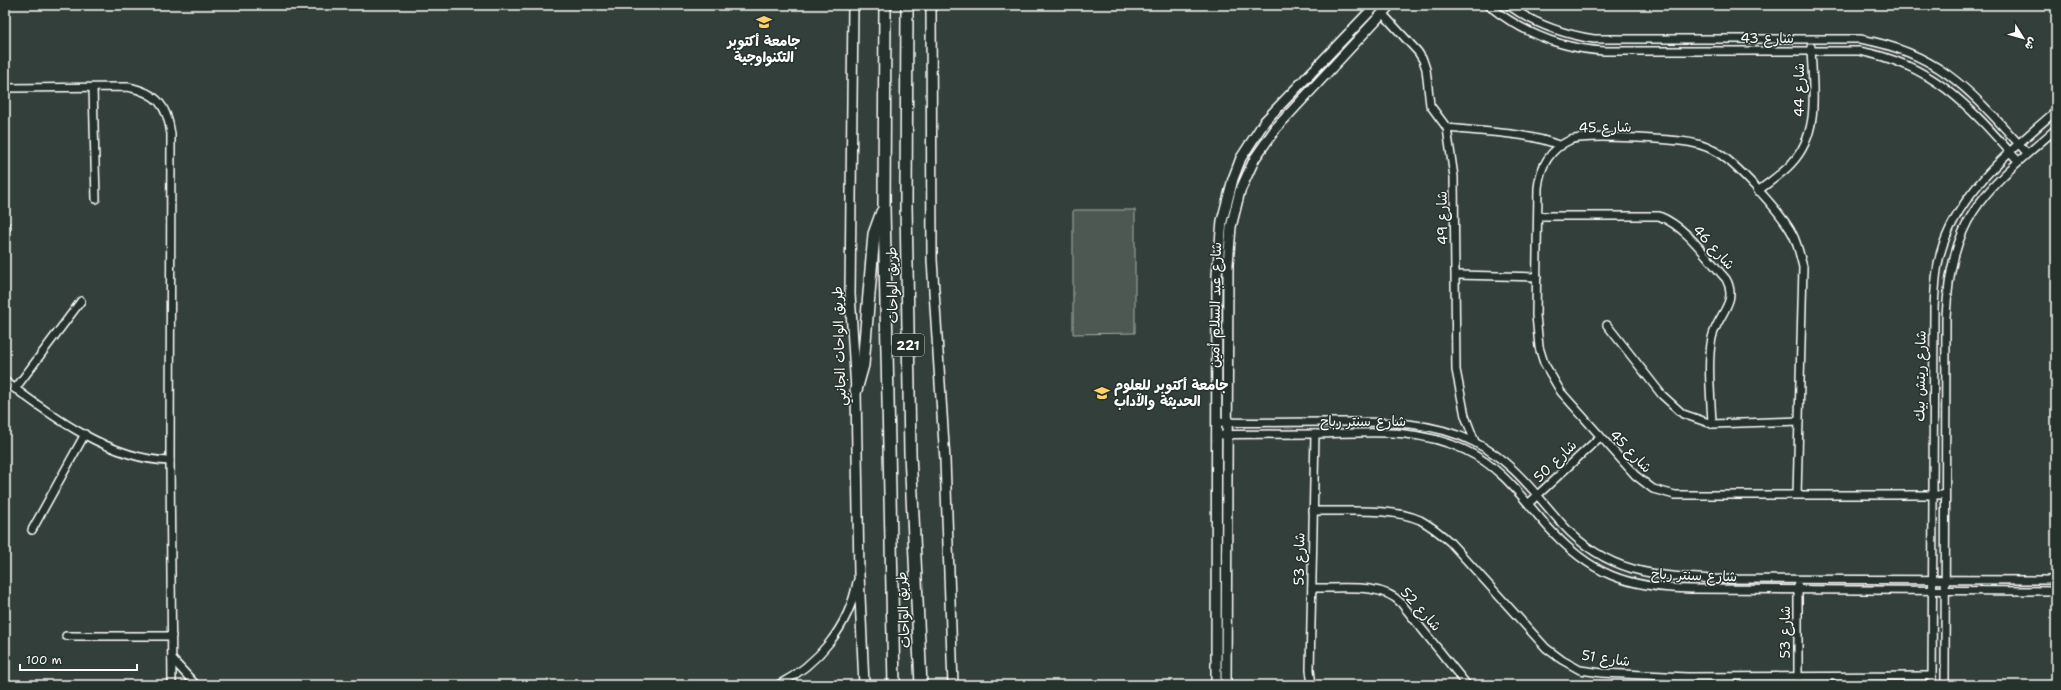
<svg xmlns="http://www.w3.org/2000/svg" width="2061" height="690" viewBox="0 0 2061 690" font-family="'Shantell Sans','Playpen Sans Arabic',sans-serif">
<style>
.green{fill:#4d5853;stroke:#a6aca9}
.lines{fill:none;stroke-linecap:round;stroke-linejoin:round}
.minor-casing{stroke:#fff;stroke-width:10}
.tertiary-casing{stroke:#fff;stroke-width:12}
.trunk-casing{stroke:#fff;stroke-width:14}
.minor{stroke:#26332d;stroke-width:7}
.tertiary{stroke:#26332d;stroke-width:9}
.trunk{stroke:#26332d;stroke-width:11}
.labels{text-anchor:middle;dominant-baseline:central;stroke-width:3;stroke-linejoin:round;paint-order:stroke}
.shield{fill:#26332d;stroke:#bec2c0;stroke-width:1}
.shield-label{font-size:13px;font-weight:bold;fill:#fff}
.street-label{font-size:14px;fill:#fff;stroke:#26332d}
.poi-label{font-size:14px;font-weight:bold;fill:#fff;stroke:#26332d}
</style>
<rect width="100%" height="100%" fill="#333f3a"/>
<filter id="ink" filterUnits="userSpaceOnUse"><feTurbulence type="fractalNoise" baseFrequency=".025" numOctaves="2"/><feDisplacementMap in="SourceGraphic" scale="8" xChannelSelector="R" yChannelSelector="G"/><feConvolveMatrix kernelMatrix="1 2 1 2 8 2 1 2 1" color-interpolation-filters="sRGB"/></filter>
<g filter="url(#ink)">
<polygon class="green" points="1073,210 1135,210 1135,333 1073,334"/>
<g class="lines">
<defs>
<g id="minor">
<path d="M 1488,5 C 1523,33 1560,49 1605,51 L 1859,51 C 1933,64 1970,107 2018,161"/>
<path d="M 1508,5 C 1534,24 1562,34 1594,39 L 1860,39 C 1942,53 1974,95 2027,153"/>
<polyline points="1382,13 1418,52 1423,60 1426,69 1430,105 1447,128 1454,177 1456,370 1465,416 1475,442"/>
<path d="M 5,88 L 128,87 C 157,93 167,105 171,134 L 170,461 L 172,685"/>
<polyline points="93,88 96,199"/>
<path d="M 1447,128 C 1483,132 1528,132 1561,146"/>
<path d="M 1758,191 C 1769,182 1782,174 1791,164 C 1822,131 1812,87 1811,47"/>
<path d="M 1538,216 L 1659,216 C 1687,227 1706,257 1726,279 C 1739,302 1717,315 1712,338 C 1707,362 1711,398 1712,424"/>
<polyline points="5,229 7,227"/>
<polyline points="1456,275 1537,277"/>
<polyline points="1607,325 1662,395 1683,414 1712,424 1799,421"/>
<path d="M 5,381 C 51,416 111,460 170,461"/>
<polyline points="15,389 81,301"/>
<path d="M 1217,422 C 1254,423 1292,422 1329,422 C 1378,422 1428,419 1474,442 C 1513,461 1535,494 1563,525 C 1607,573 1654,576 1715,579 L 2056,580"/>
<path d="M 1223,435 C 1254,434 1286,434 1317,434 C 1369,433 1416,427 1465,450 C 1501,467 1521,496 1546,525 C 1590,575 1628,588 1692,589 L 2056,591"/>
<path d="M 1797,495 L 1675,495 L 1653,489 L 1635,475 L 1561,392 L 1544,363 L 1539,347 L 1536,315 L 1538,188 C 1540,167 1550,149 1570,140 C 1587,134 1659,139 1680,141 C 1691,142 1704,145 1715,151 C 1735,162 1782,213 1793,235 C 1798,245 1800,256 1803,267 L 1797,495 L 1945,495"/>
<polyline points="1529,503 1600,437"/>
<path d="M 1313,511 C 1345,512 1391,507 1420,520 C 1431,526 1440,533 1450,542 L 1546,648 L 1562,660 L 1580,670 L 1602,673 L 1687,677 L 1932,676"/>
<polyline points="32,530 85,434"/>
<path d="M 1312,588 C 1340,589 1381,582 1401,603 L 1467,685"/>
<polyline points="66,636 172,636"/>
<polyline points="172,659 196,685"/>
<path d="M 778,685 C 818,664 849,627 857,582"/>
<polyline points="1312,685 1310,670 1315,434"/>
<polyline points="1798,685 1798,586"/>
<path d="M 1932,685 L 1934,308 C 1935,287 1936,265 1943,245 C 1963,188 2011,150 2056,111"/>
<path d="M 1945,685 L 1946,317 C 1951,215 1984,191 2056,129"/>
</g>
<g id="tertiary">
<polyline points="853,5 850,294 856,390 859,574 864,685"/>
<polyline points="931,5 932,260 945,460 953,685"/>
<polyline points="1216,685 1217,275 1222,221 1233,179 1241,158 1265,121 1376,5"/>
<polyline points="1226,685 1228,264 1231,227 1240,191 1255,158 1276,128 1390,5"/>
</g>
<g id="trunk">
<polyline points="885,5 884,208 894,685"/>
<polyline points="907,5 906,204 910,453 921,685"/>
<polyline points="856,390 863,365 874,234 882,212"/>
</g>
</defs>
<use href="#minor" class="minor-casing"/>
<use href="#tertiary" class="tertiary-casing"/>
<use href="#trunk" class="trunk-casing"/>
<use href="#minor" class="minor"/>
<use href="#tertiary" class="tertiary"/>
<use href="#trunk" class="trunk"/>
</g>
</g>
<defs>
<symbol id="university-bare" viewBox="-9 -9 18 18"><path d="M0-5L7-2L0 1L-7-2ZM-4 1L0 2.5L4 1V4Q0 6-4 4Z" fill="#ffd166" stroke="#26332d" stroke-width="2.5" paint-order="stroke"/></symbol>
</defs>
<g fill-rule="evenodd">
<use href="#university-bare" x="753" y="11" width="22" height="22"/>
<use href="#university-bare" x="1091" y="382" width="22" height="22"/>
</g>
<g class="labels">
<rect class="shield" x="892" y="334" width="32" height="22" rx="3"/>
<g class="shield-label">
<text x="908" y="345">221</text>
</g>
<g class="street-label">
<text x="1767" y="38">شارع 43</text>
<text transform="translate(1799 90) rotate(-90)">شارع 44</text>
<text transform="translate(1605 127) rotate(-1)">شارع 45</text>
<text transform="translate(1442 218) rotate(-91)">شارع 49</text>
<text transform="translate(1714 247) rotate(48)">شارع 46</text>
<text transform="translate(892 285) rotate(-91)">طريق الواحات</text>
<text transform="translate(1215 305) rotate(-89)">شارع عبد السلام أمين</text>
<text transform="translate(839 346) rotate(-92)">طريق الواحات الجانبي</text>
<text transform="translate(1920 376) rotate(-89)">شارع ريتش بيك</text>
<text x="1363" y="421">شارع سنتر رباح</text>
<text transform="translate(1631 451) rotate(46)">شارع 45</text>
<text transform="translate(1555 461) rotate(-44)">شارع 50</text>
<text transform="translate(1299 559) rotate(-89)">شارع 53</text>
<text transform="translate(1694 575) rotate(2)">شارع سنتر رباح</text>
<text transform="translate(1421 609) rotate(48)">شارع 52</text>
<text transform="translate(903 610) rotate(-93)">طريق الواحات</text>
<text transform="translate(1785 632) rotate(-90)">شارع 53</text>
<text transform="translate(1606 658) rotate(8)">شارع 51</text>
</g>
<g class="poi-label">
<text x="764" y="41">جامعة أكتوبر<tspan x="764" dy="16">التكنواوجية</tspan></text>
<text x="1114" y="385" text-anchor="start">جامعة أكتوبر للعلوم<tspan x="1114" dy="16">الحديثة والآداب</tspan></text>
</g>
</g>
<rect width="2061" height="690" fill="none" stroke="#26332d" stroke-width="20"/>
<rect x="10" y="10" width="2041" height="670" fill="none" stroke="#fff" stroke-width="1.5" filter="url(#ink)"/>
<g transform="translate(2023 38) rotate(127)" stroke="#26332d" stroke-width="3" paint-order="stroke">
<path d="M0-3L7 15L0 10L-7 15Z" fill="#ffffff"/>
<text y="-6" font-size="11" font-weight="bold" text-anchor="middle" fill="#ffffff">ش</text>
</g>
<path d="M20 664v6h117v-6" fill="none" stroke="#ffffff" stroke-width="2"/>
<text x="26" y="664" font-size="12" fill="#ffffff" stroke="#26332d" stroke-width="3" paint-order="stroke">100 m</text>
</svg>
